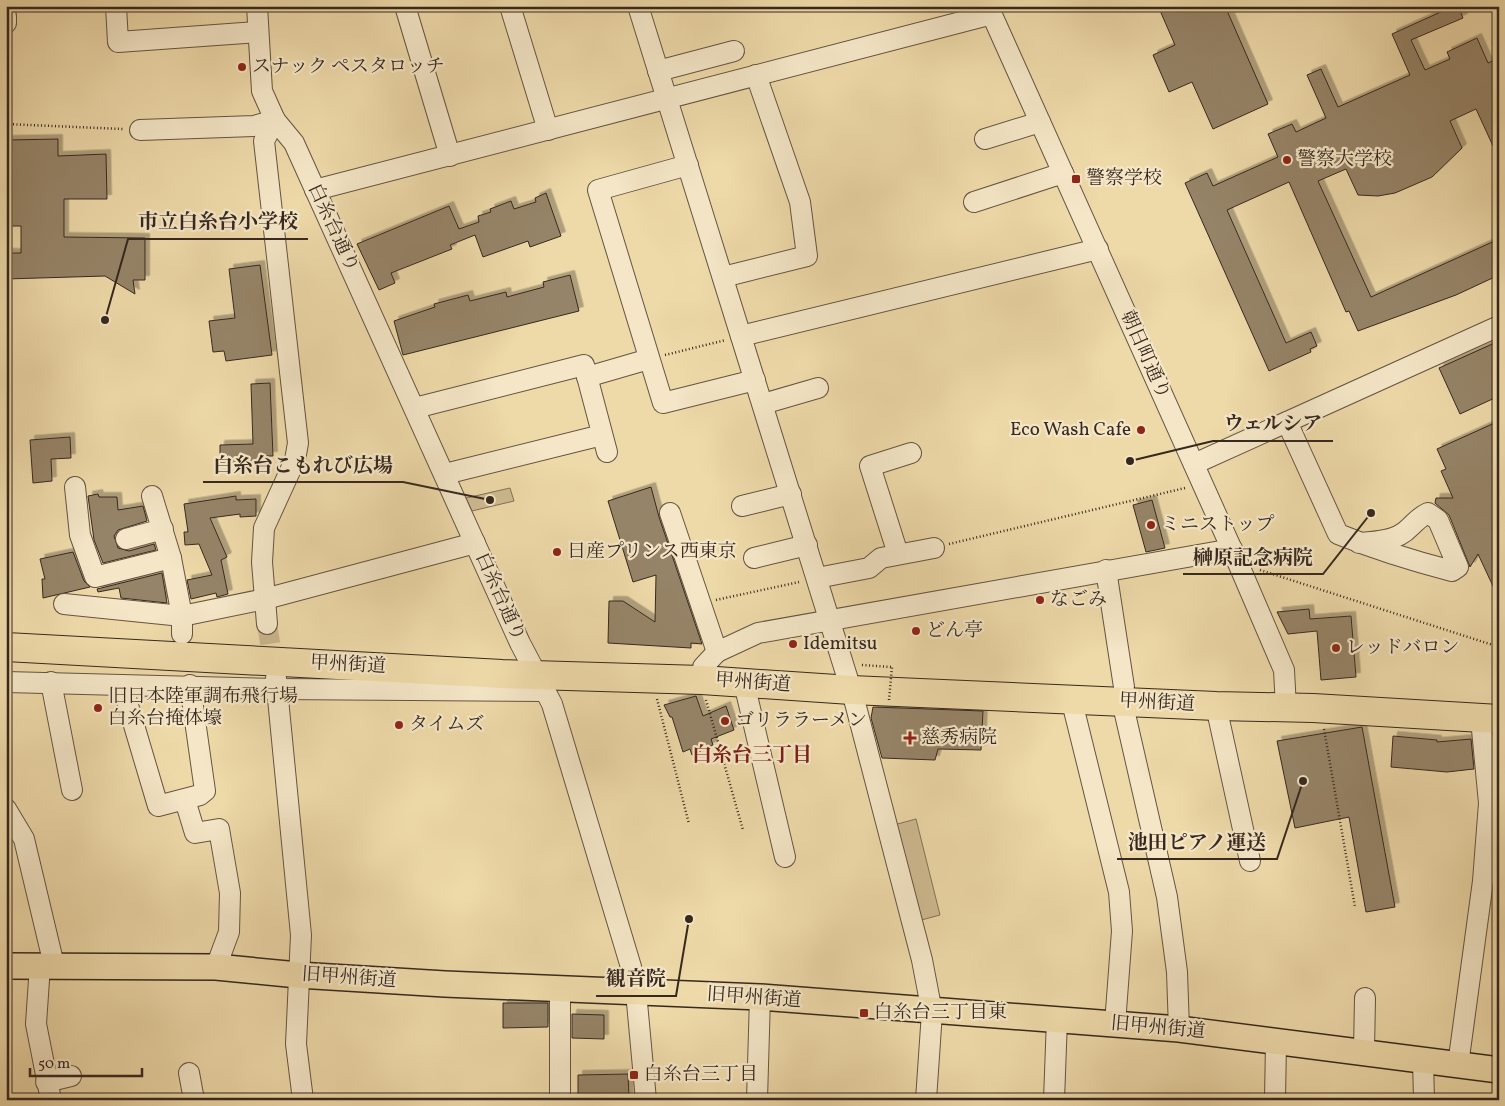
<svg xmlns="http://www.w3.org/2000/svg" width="1505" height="1106" viewBox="0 0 1505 1106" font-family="Vollkorn,'Noto Serif JP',serif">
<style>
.green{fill:#cfbb92;stroke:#837258}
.building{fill:#968467;stroke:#37281f;filter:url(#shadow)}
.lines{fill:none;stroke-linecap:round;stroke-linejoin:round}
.minor-tunnel{stroke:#c9b68d;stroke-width:20;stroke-dasharray:20 10;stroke-linecap:butt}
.minor-casing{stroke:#655442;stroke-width:22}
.major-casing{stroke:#37281f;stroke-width:28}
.highway-casing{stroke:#37281f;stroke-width:30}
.path{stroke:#37281f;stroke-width:2.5;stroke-dasharray:1 2.5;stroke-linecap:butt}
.minor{stroke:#f4e6c7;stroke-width:20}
.major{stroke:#eed9a9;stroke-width:25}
.highway{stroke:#eed9a9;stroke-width:28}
.path-bridge{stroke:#37281f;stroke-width:2.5;stroke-dasharray:1 2.5;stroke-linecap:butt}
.poi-dot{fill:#8f2418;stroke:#f4e6c7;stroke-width:2}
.labels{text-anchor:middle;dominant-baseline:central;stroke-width:4.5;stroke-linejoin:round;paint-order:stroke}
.poi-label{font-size:19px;fill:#37281f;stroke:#f4e6c7;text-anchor:start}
.street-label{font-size:19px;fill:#37281f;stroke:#f4e6c7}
.neighbourhood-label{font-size:20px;font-weight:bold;fill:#7a1f14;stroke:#f4e6c7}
.leader{fill:none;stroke:#37281f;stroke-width:2}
.callout-dot{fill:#37281f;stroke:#f4e6c7;stroke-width:2}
.callout-label{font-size:20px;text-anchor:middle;font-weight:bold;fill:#37281f;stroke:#f4e6c7;stroke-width:4.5;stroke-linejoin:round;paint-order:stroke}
</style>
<defs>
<filter id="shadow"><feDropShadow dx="4.5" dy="-4.5" stdDeviation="0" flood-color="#0004"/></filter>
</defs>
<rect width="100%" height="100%" fill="#eed9a9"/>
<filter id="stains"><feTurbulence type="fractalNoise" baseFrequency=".004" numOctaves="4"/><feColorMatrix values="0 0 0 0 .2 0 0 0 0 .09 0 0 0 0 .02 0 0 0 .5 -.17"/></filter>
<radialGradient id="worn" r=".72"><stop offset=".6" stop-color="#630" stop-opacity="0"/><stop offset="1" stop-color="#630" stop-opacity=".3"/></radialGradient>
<g class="green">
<polygon points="510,488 514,501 472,511 466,498"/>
<polygon points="916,819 940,915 914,922 890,826"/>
</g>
<g class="building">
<polygon points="1158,6 1225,6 1268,104 1213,129 1192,82 1169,92 1153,55 1175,45"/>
<polygon points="1454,6 1458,6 1463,18 1411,40 1425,70 1450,59 1447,52 1477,38 1488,63 1499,58 1499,159 1476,109 1450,121 1462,148 1432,177 1395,193 1378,196 1358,195 1346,169 1318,181 1371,297 1499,239 1499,275 1456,295 1358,331 1349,311 1346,312 1289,182 1227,210 1286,343 1311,332 1317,346 1310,349 1311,352 1269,371 1185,183 1207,173 1213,186 1278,157 1268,134 1292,124 1296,132 1326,118 1307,75 1321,69 1338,107 1410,75 1392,34"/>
<polygon points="58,139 58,156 106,154 107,199 64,199 64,237 145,238 145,280 133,280 135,294 105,276 6,279 6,253 21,253 21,226 10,226 8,140"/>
<polygon points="546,193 561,236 530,247 528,241 483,257 475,235 450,245 452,249 391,273 395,283 379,290 357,244 449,206 459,229 479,222 478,216 491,212 490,209 511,201 514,209 536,202 535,198"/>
<polygon points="260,265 272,355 226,361 224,351 213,352 209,321 235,318 229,269"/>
<polygon points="570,275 579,311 403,355 394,321 435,307 434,304 468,295 470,301 506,292 507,297 544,287 543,282"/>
<polygon points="1499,341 1499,396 1460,414 1439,368"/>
<polygon points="270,383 273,456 258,456 258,463 220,465 220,445 253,444 251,384"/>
<polygon points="1499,421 1499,599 1478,554 1470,567 1449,515 1435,503 1436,498 1453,498 1441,471 1446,469 1437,449"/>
<polygon points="70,437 71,458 51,459 52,481 33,483 30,440"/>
<polygon points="651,487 659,517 702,644 691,643 691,648 608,643 609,601 623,601 655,622 656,575 633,582 608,501"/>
<polygon points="98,494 99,497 117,497 118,510 143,506 147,521 118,530 114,536 118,548 129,551 154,544 156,550 103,563 94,540 88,496"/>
<polygon points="236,496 236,500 256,499 256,516 240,517 240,514 210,518 227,557 221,560 228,594 217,597 216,593 191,599 187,580 212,575 199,544 185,545 184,532 188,532 184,504"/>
<polygon points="1152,500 1165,548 1146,552 1133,505"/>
<polygon points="73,552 84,581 90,587 43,598 42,579 45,579 40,559"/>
<polygon points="162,573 167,603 121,598 119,588 98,592 97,589"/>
<polygon points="1309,609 1310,619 1351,616 1356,677 1321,680 1317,631 1288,634 1277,612"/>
<polygon points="696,696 703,716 726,706 734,730 711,739 713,745 692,755 690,749 683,752 672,717 670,717 664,705"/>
<polygon points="873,707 983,711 981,750 938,749 935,760 882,758 871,718"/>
<polygon points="1362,727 1395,907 1366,912 1349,817 1295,828 1277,741"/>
<polygon points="1393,736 1437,740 1437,742 1471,739 1474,769 1447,772 1391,767"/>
<polygon points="503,1003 548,1003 548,1027 503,1028"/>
<polygon points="572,1014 604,1015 604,1039 572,1038"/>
<polygon points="628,1074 629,1097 578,1097 578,1075"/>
</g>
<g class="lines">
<polyline class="minor-tunnel" points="267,624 275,673"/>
<defs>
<g id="minor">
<polyline points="116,6 118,42 258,32"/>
<polyline points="257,6 262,91 275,120 294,143 520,643 552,704 631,967 636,992 646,1100"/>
<polyline points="405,6 450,156"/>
<polyline points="510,6 548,130"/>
<polyline points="638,6 854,699 922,960 932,1012 926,1100"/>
<polyline points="988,6 1238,563 1284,670 1286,708"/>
<polyline points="6,16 6,23"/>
<polyline points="658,71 734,51"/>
<polyline points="140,130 254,126 275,120"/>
<polyline points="985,139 1040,122"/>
<polyline points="688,165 598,190 663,403 755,380"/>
<polyline points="315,190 992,14"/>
<polyline points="974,202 1063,173"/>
<polyline points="723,277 807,256 800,202 756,75"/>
<polyline points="741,336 1098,249"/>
<polyline points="587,377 649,359"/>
<polyline points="763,404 818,388"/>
<polyline points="415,408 584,365 607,452"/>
<path d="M 1287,422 L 1338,534 C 1375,549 1413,561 1452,571 L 1458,567 L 1438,520 L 1428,513 C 1419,517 1416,522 1409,528 C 1397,541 1375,542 1359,543"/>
<polyline points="1194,464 1499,326"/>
<polyline points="445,474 602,435"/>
<polyline points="75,487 80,535 95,577 171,558"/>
<polyline points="742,506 791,494"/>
<polyline points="670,513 717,652"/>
<polyline points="126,539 163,529"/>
<polyline points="898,554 870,466 911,453"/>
<polyline points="754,558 807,545"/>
<polyline points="1106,570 1124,687"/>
<polyline points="817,578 869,568 881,558 934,548"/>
<polyline points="64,604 182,616 171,558 152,496"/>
<polyline points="267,624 262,562 264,528 295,460 298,443 264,141 275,120"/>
<polyline points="182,634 182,616 265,599 475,543"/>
<polyline points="703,667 717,652 758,633 1232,549"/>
<polyline points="276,678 301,935 296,1044 303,1100"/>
<polyline points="6,682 277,689 546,691"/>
<polyline points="51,682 72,790"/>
<polyline points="744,683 785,857"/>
<polyline points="122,685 158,806 200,795 205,791 190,685"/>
<polyline points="1071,698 1119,892 1122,931 1115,1024"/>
<polyline points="1122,701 1167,897 1177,972 1179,1029"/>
<polyline points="1216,706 1250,861"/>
<polyline points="185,800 195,833 219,829 230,893 229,932 216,967"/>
<polyline points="6,809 24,839 54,965"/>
<polyline points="40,965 36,1024 51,1100"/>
<polyline points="1364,1051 1365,998"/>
<polyline points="1423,1059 1424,1100"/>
<polyline points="1458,1065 1483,881 1489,803 1481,719"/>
<polyline points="189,1073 194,1100"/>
<polyline points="46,1082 71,1076"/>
<polyline points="560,1100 560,988"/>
<polyline points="757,1100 760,997"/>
<polyline points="1054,1100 1057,1019"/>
<polyline points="1275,1100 1276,1042"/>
</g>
<polyline id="major" points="6,966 216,967 298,975 445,984 760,997 1179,1029 1499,1070"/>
<polyline id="highway" points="6,647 502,674 702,680 851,690 1216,706 1313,708 1499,719"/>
</defs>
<use href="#minor" class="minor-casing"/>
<use href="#major" class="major-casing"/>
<use href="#highway" class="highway-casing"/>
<g class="path">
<polyline points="6,124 123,129"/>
<polyline points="665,355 726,340"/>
<polyline points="949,544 1185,488"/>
<polyline points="1260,570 1499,647"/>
<polyline points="716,600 799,582"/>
<polyline points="862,665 892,667"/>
<polyline points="657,699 689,824"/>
<polyline points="706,700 743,830"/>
<polyline points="1324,729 1355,907"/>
</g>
<use href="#minor" class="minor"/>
<use href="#major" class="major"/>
<use href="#highway" class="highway"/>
<polyline class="path-bridge" points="889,700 892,667"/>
</g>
<g class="poi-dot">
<circle cx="242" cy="67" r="5"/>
<circle cx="1287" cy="160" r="5"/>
<rect x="1071" y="174" width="10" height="10" rx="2.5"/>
<circle cx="1141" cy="430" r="5"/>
<circle cx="1151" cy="525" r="5"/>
<circle cx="557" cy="552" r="5"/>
<circle cx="1040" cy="600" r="5"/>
<circle cx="916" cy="631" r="5"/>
<circle cx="793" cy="644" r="5"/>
<circle cx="1336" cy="648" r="5"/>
<circle cx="98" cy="708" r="5"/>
<circle cx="725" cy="721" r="5"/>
<circle cx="399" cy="725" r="5"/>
<path d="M907.5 730.5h5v5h5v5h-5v5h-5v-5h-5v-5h5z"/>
<rect x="859" y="1008" width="10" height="10" rx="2.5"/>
<rect x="629" y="1070" width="10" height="10" rx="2.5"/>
</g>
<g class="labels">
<g class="poi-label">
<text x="252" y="67">スナック ペスタロッチ</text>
<text x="1297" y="160">警察大学校</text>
<text x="1086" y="179">警察学校</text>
<text x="1131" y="430" text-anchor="end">Eco Wash Cafe</text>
<text x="1161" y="525">ミニストップ</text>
<text x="567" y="552">日産プリンス西東京</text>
<text x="1050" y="600">なごみ</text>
<text x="926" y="631">どん亭</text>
<text x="803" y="644">Idemitsu</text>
<text x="1346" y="648">レッドバロン</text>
<text x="108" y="697">旧日本陸軍調布飛行場<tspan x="108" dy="22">白糸台掩体壕</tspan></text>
<text x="735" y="721">ゴリララーメン</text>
<text x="409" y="725">タイムズ</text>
<text x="921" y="738">慈秀病院</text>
<text x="874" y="1013">白糸台三丁目東</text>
<text x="644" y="1075">白糸台三丁目</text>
</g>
<g class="street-label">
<text transform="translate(333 228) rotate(65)">白糸台通り</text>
<text transform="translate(1145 355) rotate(66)">朝日町通り</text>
<text transform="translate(500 597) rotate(66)">白糸台通り</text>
<text transform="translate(348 665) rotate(3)">甲州街道</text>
<text transform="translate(753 683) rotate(4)">甲州街道</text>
<text transform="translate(1157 703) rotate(3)">甲州街道</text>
<text transform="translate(349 978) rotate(4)">旧甲州街道</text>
<text transform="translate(754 998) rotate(4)">旧甲州街道</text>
<text transform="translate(1158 1028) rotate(5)">旧甲州街道</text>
</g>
<g class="neighbourhood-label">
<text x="752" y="756">白糸台三丁目</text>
</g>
</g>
<path class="leader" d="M105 320L128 239H308M1130 461L1213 441H1333M490 500L403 482H203M1371 513L1323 574H1183M1303 781L1277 859H1117M689 919L676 996H596"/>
<g class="callout-dot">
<circle cx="105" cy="320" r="5"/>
<circle cx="1130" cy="461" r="5"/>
<circle cx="490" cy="500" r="5"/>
<circle cx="1371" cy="513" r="5"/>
<circle cx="1303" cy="781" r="5"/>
<circle cx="689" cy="919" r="5"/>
</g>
<g class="callout-label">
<text x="218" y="228">市立白糸台小学校</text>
<text x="1273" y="430">ウェルシア</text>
<text x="303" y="472">白糸台こもれび広場</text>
<text x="1253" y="564">榊原記念病院</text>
<text x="1197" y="849">池田ピアノ運送</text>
<text x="636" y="985">観音院</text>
</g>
<rect width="1505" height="1106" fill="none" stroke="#eed9a9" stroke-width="25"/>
<rect x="8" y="8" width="1490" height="1091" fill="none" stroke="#37281f" stroke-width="2.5"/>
<rect x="12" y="12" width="1480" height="1081" fill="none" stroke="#37281f"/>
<path d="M30 1068v8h112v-8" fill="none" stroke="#37281f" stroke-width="2.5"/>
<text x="38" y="1068" font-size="15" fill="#37281f" stroke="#f4e6c7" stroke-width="4" paint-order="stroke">50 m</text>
<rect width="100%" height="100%" filter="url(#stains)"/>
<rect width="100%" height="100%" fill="url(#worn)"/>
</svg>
